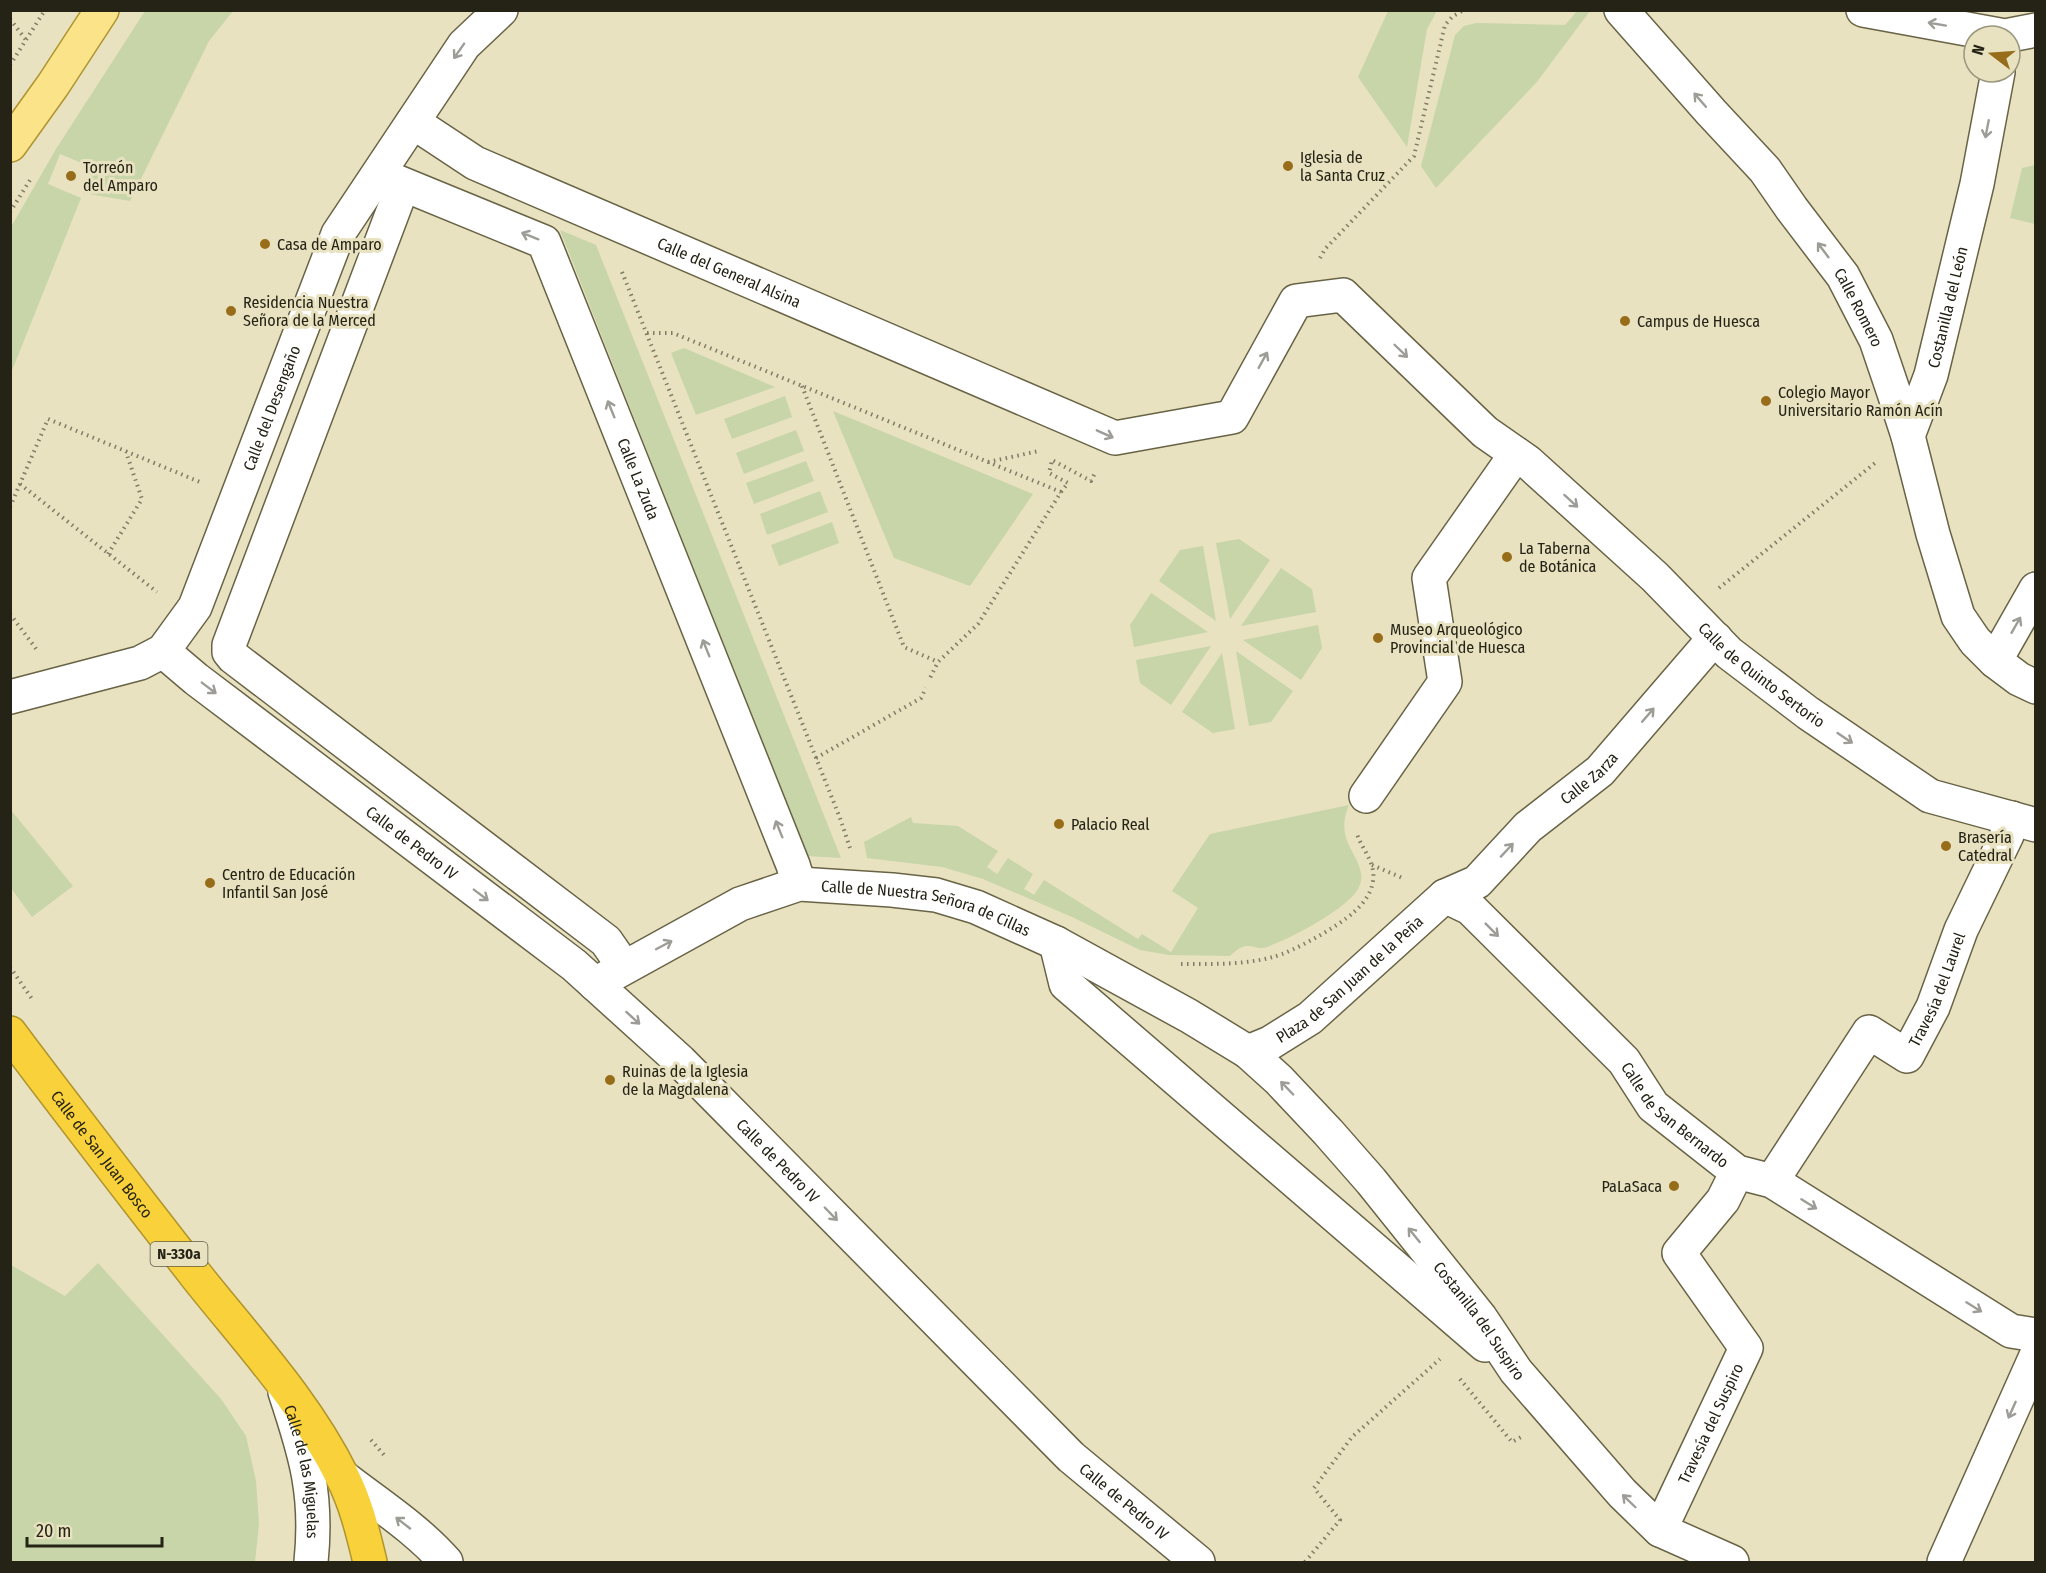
<svg xmlns="http://www.w3.org/2000/svg" width="2046" height="1573" viewBox="0 0 2046 1573" font-family="'Fira Sans Condensed',sans-serif">
<style>
.green{fill:#c7d5a8}
.lines{fill:none;stroke-linecap:round;stroke-linejoin:round}
.minor-casing{stroke:#696346;stroke-width:36}
.major-casing{stroke:#af942d;stroke-width:36}
.highway-casing{stroke:#af942d;stroke-width:36}
.path{stroke:#807c65;stroke-width:4;stroke-dasharray:1.5 4.5;stroke-linecap:butt}
.minor{stroke:#fff;stroke-width:33}
.major{stroke:#fbe389;stroke-width:33}
.highway{stroke:#f9d13a;stroke-width:33}
.oneway{stroke:#9d9c96}
.poi-dot{fill:#986d1a;stroke:#e8e2c1;stroke-width:2}
.labels{text-anchor:middle;dominant-baseline:central;stroke-width:6;stroke-linejoin:round;paint-order:stroke}
.shield{fill:#e8e2c1;stroke:#605c49;stroke-width:1.5}
.shield-label{font-size:15px;font-weight:bold;fill:#252316}
.poi-label{font-size:16px;fill:#252316;stroke:#e8e2c1;text-anchor:start}
.street-label{font-size:16px;fill:#252316;stroke:#e8e2c1}
</style>
<rect width="100%" height="100%" fill="#e8e2c1"/>
<g class="green">
<polygon points="145,11 233,11 209,41 130,201 83,193 94,168 60,154 48,184 81,198 11,373 11,227 56,149"/>
<polygon points="1388,11 1437,11 1427,29 1407,147 1358,77"/>
<polygon points="1577,11 1590,11 1536,83 1436,188 1421,166 1455,35 1464,26 1476,23 1565,25"/>
<polygon points="2035,165 2035,224 2010,218 2022,168"/>
<polygon points="560,230 596,245 841,858 807,856"/>
<polygon points="684,348 775,387 696,415 671,353"/>
<polygon points="785,396 792,417 732,439 724,419"/>
<polygon points="833,411 1033,494 970,586 894,558"/>
<polygon points="796,430 804,451 744,474 736,453"/>
<polygon points="806,461 814,481 754,504 746,483"/>
<polygon points="820,491 828,512 767,535 760,514"/>
<polygon points="832,522 839,543 779,566 771,545"/>
<polygon points="1239,539 1270,560 1230,619 1216,543"/>
<polygon points="1203,546 1216,621 1159,581 1180,550"/>
<polygon points="1281,568 1312,589 1316,612 1241,626"/>
<polygon points="1151,593 1208,632 1134,647 1130,625"/>
<polygon points="1318,625 1322,648 1301,680 1243,640"/>
<polygon points="1211,646 1171,705 1140,683 1136,660"/>
<polygon points="1236,651 1293,691 1271,722 1249,726"/>
<polygon points="1222,653 1235,729 1213,733 1182,712"/>
<path d="M 1349,805 C 1331,845 1371,860 1359,887 C 1350,908 1289,939 1267,947 C 1254,952 1249,937 1230,956 L 1169,955 L 1140,950 L 1072,917 L 983,879 L 942,867 L 867,858 L 864,842 L 911,817 L 913,823 L 958,826 L 998,851 L 987,867 L 997,874 L 1008,858 L 1033,874 L 1024,889 L 1034,895 L 1044,880 L 1138,939 L 1142,934 L 1171,952 L 1198,908 L 1172,891 L 1210,834 Z"/>
<polygon points="10,809 73,886 32,917 11,888"/>
<polygon points="98,1263 221,1399 246,1436 256,1481 259,1524 255,1562 11,1562 11,1265 65,1296"/>
</g>
<g class="lines">
<defs>
<g id="minor">
<path id="s1" d="M 1621,10 L 1711,112 L 1765,170 L 1792,209 L 1843,276 L 1876,340 L 1894,393 L 1908,436 L 1933,534 L 1958,616 L 1975,641 L 1995,661 L 2019,679 L 2036,687"/>
<polyline points="1863,10 2005,36 2036,30"/>
<path id="s2" d="M 413,122 L 475,163 L 1115,438 L 1232,417 L 1296,301 L 1343,295 L 1485,432 L 1528,462 L 1655,577 L 1729,653 L 1808,713 L 1930,796 L 2036,825"/>
<path id="s3" d="M 383,176 L 544,242 L 793,865 L 799,884"/>
<polyline points="403,185 229,645 229,652 233,657 606,941 624,967"/>
<path id="s4" d="M 1908,436 L 1931,375 L 1977,184 L 1998,72"/>
<path id="s5" d="M 163,651 L 196,679 L 574,965 L 680,1061 L 1071,1457 L 1198,1562"/>
<polyline points="1995,661 2036,589"/>
<path id="s6" d="M 10,697 L 140,663 L 163,651 L 195,607 L 338,234 L 464,45 L 501,10"/>
<polyline points="1366,796 1445,682 1429,578 1516,454"/>
<path id="s7" d="M 1445,896 L 1470,908 L 1624,1061 L 1653,1106 L 1737,1172 L 1772,1181 L 2011,1331 L 2036,1335"/>
<polyline points="1056,943 1066,984 1485,1345"/>
<path id="s8" d="M 595,984 L 740,904 L 799,884 L 892,890 L 936,895 L 976,907 L 1056,943 L 1189,1016 L 1248,1052 L 1279,1080 L 1328,1132 L 1371,1181 L 1480,1317 L 1516,1371 L 1622,1493 L 1660,1530 L 1732,1562"/>
<path id="s9" d="M 1248,1052 L 1270,1043 L 1310,1018 L 1445,896 L 1477,882 L 1528,827 L 1600,771 L 1705,649 L 1716,639"/>
<path id="s10" d="M 1772,1181 L 1869,1032 L 1907,1056 L 1933,1007 L 1961,930 L 2007,835 L 2012,818"/>
<path id="s11" d="M 285,1392 C 306,1455 318,1495 311,1562"/>
<path d="M 343,1477 C 378,1504 417,1529 446,1562"/>
<path id="s12" d="M 1660,1530 L 1746,1348 L 1679,1253 L 1723,1200 L 1737,1172"/>
<polyline points="1944,1562 2036,1356"/>
</g>
<polyline id="major" points="10,145 53,85 102,10"/>
<g id="highway">
<path id="s13" d="M 10,1033 C 72,1116 135,1197 198,1278 C 249,1342 306,1403 342,1476 C 356,1503 363,1533 370,1562"/>
</g>
</defs>
<use href="#minor" class="minor-casing"/>
<use href="#major" class="major-casing"/>
<use href="#highway" class="highway-casing"/>
<g class="path">
<polyline points="1527,10 1563,10"/>
<polyline points="10,19 26,40"/>
<polyline points="10,65 45,10"/>
<polyline points="10,212 30,180"/>
<polyline points="1320,258 1325,249 1414,156 1445,25 1453,16 1464,10"/>
<polyline points="622,272 840,818 850,848"/>
<polyline points="647,333 673,333 1061,492 978,624 938,662 929,680"/>
<polyline points="802,386 904,647 938,662"/>
<polyline points="988,462 1039,451"/>
<polyline points="20,484 157,592"/>
<polyline points="1061,492 1068,483 1049,473 1052,460 1091,481 1095,473"/>
<polyline points="10,507 48,419 200,482"/>
<polyline points="108,554 142,499 126,452"/>
<polyline points="1719,588 1875,463"/>
<polyline points="10,614 37,650"/>
<polyline points="816,758 921,698 926,688"/>
<polyline points="1372,865 1405,879"/>
<path d="M 1181,964 C 1212,964 1243,965 1273,957 C 1293,952 1339,926 1354,912 C 1363,904 1371,894 1373,881 C 1376,862 1362,850 1357,834"/>
<polyline points="10,967 32,999"/>
<polyline points="1460,1379 1512,1442 1521,1437"/>
<polyline points="371,1440 384,1455"/>
<polyline points="1305,1562 1340,1520 1314,1488 1352,1437 1440,1359"/>
</g>
<use href="#minor" class="minor"/>
<use href="#major" class="major"/>
<use href="#highway" class="highway"/>
</g>
<defs><path id="oneway-shaft" d="M-6 0H5M1.5-3L5.5 0L1.5 3" fill="none" stroke-width="1.6" stroke-linecap="round" stroke-linejoin="round" transform="scale(1.5)"/></defs>
<g class="oneway">
<use href="#oneway-shaft" transform="translate(1937 24) rotate(-170)"/>
<use href="#oneway-shaft" transform="translate(459 51) rotate(125)"/>
<use href="#oneway-shaft" transform="translate(1700 100) rotate(-131)"/>
<use href="#oneway-shaft" transform="translate(1987 129) rotate(101)"/>
<use href="#oneway-shaft" transform="translate(530 236) rotate(-158)"/>
<use href="#oneway-shaft" transform="translate(1823 250) rotate(-127)"/>
<use href="#oneway-shaft" transform="translate(1401 351) rotate(44)"/>
<use href="#oneway-shaft" transform="translate(1263 360) rotate(-61)"/>
<use href="#oneway-shaft" transform="translate(611 409) rotate(-112)"/>
<use href="#oneway-shaft" transform="translate(1105 434) rotate(24)"/>
<use href="#oneway-shaft" transform="translate(1571 501) rotate(42)"/>
<use href="#oneway-shaft" transform="translate(2016 625) rotate(-60)"/>
<use href="#oneway-shaft" transform="translate(706 648) rotate(-112)"/>
<use href="#oneway-shaft" transform="translate(209 688) rotate(37)"/>
<use href="#oneway-shaft" transform="translate(1648 715) rotate(-49)"/>
<use href="#oneway-shaft" transform="translate(1845 738) rotate(34)"/>
<use href="#oneway-shaft" transform="translate(779 829) rotate(-112)"/>
<use href="#oneway-shaft" transform="translate(1507 850) rotate(-47)"/>
<use href="#oneway-shaft" transform="translate(481 895) rotate(37)"/>
<use href="#oneway-shaft" transform="translate(1492 930) rotate(45)"/>
<use href="#oneway-shaft" transform="translate(664 945) rotate(-28)"/>
<use href="#oneway-shaft" transform="translate(633 1018) rotate(42)"/>
<use href="#oneway-shaft" transform="translate(1287 1088) rotate(-134)"/>
<use href="#oneway-shaft" transform="translate(1809 1204) rotate(32)"/>
<use href="#oneway-shaft" transform="translate(831 1214) rotate(46)"/>
<use href="#oneway-shaft" transform="translate(1414 1235) rotate(-129)"/>
<use href="#oneway-shaft" transform="translate(1974 1307) rotate(32)"/>
<use href="#oneway-shaft" transform="translate(2012 1410) rotate(114)"/>
<use href="#oneway-shaft" transform="translate(1629 1501) rotate(-136)"/>
<use href="#oneway-shaft" transform="translate(403 1523) rotate(-142)"/>
</g>
<g class="poi-dot">
<circle cx="1288" cy="166" r="6"/>
<circle cx="71" cy="176" r="6"/>
<circle cx="265" cy="244" r="6"/>
<circle cx="231" cy="311" r="6"/>
<circle cx="1625" cy="321" r="6"/>
<circle cx="1766" cy="401" r="6"/>
<circle cx="1507" cy="557" r="6"/>
<circle cx="1378" cy="638" r="6"/>
<circle cx="1059" cy="824" r="6"/>
<circle cx="1946" cy="846" r="6"/>
<circle cx="210" cy="883" r="6"/>
<circle cx="610" cy="1080" r="6"/>
<circle cx="1674" cy="1186" r="6"/>
</g>
<g class="labels">
<rect class="shield" x="150.5" y="1242" width="57" height="24" rx="4.5"/>
<g class="shield-label">
<text x="179" y="1254">N-330a</text>
</g>
<g class="poi-label">
<text x="1300" y="157">Iglesia de<tspan x="1300" dy="18">la Santa Cruz</tspan></text>
<text x="83" y="167">Torreón<tspan x="83" dy="18">del Amparo</tspan></text>
<text x="277" y="244">Casa de Amparo</text>
<text x="243" y="302">Residencia Nuestra<tspan x="243" dy="18">Señora de la Merced</tspan></text>
<text x="1637" y="321">Campus de Huesca</text>
<text x="1778" y="392">Colegio Mayor<tspan x="1778" dy="18">Universitario Ramón Acín</tspan></text>
<text x="1519" y="548">La Taberna<tspan x="1519" dy="18">de Botánica</tspan></text>
<text x="1390" y="629">Museo Arqueológico<tspan x="1390" dy="18">Provincial de Huesca</tspan></text>
<text x="1071" y="824">Palacio Real</text>
<text x="1958" y="837">Brasería<tspan x="1958" dy="18">Catedral</tspan></text>
<text x="222" y="874">Centro de Educación<tspan x="222" dy="18">Infantil San José</tspan></text>
<text x="622" y="1071">Ruinas de la Iglesia<tspan x="622" dy="18">de la Magdalena</tspan></text>
<text x="1662" y="1186" text-anchor="end">PaLaSaca</text>
</g>
<g class="street-label">
<text stroke="none"><textPath href="#s2" startOffset="351">Calle del General Alsina</textPath></text>
<text stroke="none"><textPath href="#s4" startOffset="135">Costanilla del León</textPath></text>
<text stroke="none"><textPath href="#s1" startOffset="382">Calle Romero</textPath></text>
<text stroke="none"><textPath href="#s6" startOffset="428">Calle del Desengaño</textPath></text>
<text stroke="none"><textPath href="#s3" startOffset="429">Calle La Zuda</textPath></text>
<text stroke="none"><textPath href="#s2" startOffset="1636">Calle de Quinto Sertorio</textPath></text>
<text stroke="none"><textPath href="#s9" startOffset="441">Calle Zarza</textPath></text>
<text stroke="none"><textPath href="#s5" startOffset="314">Calle de Pedro IV</textPath></text>
<text stroke="none"><textPath href="#s8" startOffset="358">Calle de Nuestra Señora de Cillas</textPath></text>
<text stroke="none"><textPath href="#s9" startOffset="126">Plaza de San Juan de la Peña</textPath></text>
<text stroke="none"><textPath href="#s10" startOffset="296">Travesía del Laurel</textPath></text>
<text stroke="none"><textPath href="#s7" startOffset="320">Calle de San Bernardo</textPath></text>
<text stroke="none"><textPath href="#s13" startOffset="152">Calle de San Juan Bosco</textPath></text>
<text stroke="none"><textPath href="#s5" startOffset="800">Calle de Pedro IV</textPath></text>
<text stroke="none"><textPath href="#s8" startOffset="1071">Costanilla del Suspiro</textPath></text>
<text stroke="none"><textPath href="#s12" startOffset="118">Travesía del Suspiro</textPath></text>
<text stroke="none"><textPath href="#s11" startOffset="82">Calle de las Miguelas</textPath></text>
<text stroke="none"><textPath href="#s5" startOffset="1286">Calle de Pedro IV</textPath></text>
</g>
</g>
<rect width="2046" height="1573" fill="none" stroke="#252316" stroke-width="24"/>
<g transform="translate(1992 54) rotate(287)"><circle r="28" fill="#e8e2c1" stroke="#9a967d" stroke-width="1.5"/>
<path d="M0-4.5L10 22L0 15L-10 22Z" fill="#986d1a"/>
<text y="-9" font-size="16" font-weight="bold" text-anchor="middle" fill="#252316">N</text>
</g>
<path d="M27 1537v9h135v-9" fill="none" stroke="#252316" stroke-width="3"/>
<text x="36" y="1537" font-size="18" fill="#252316" stroke="#e8e2c1" stroke-width="4.5" paint-order="stroke">20 m</text>
</svg>
